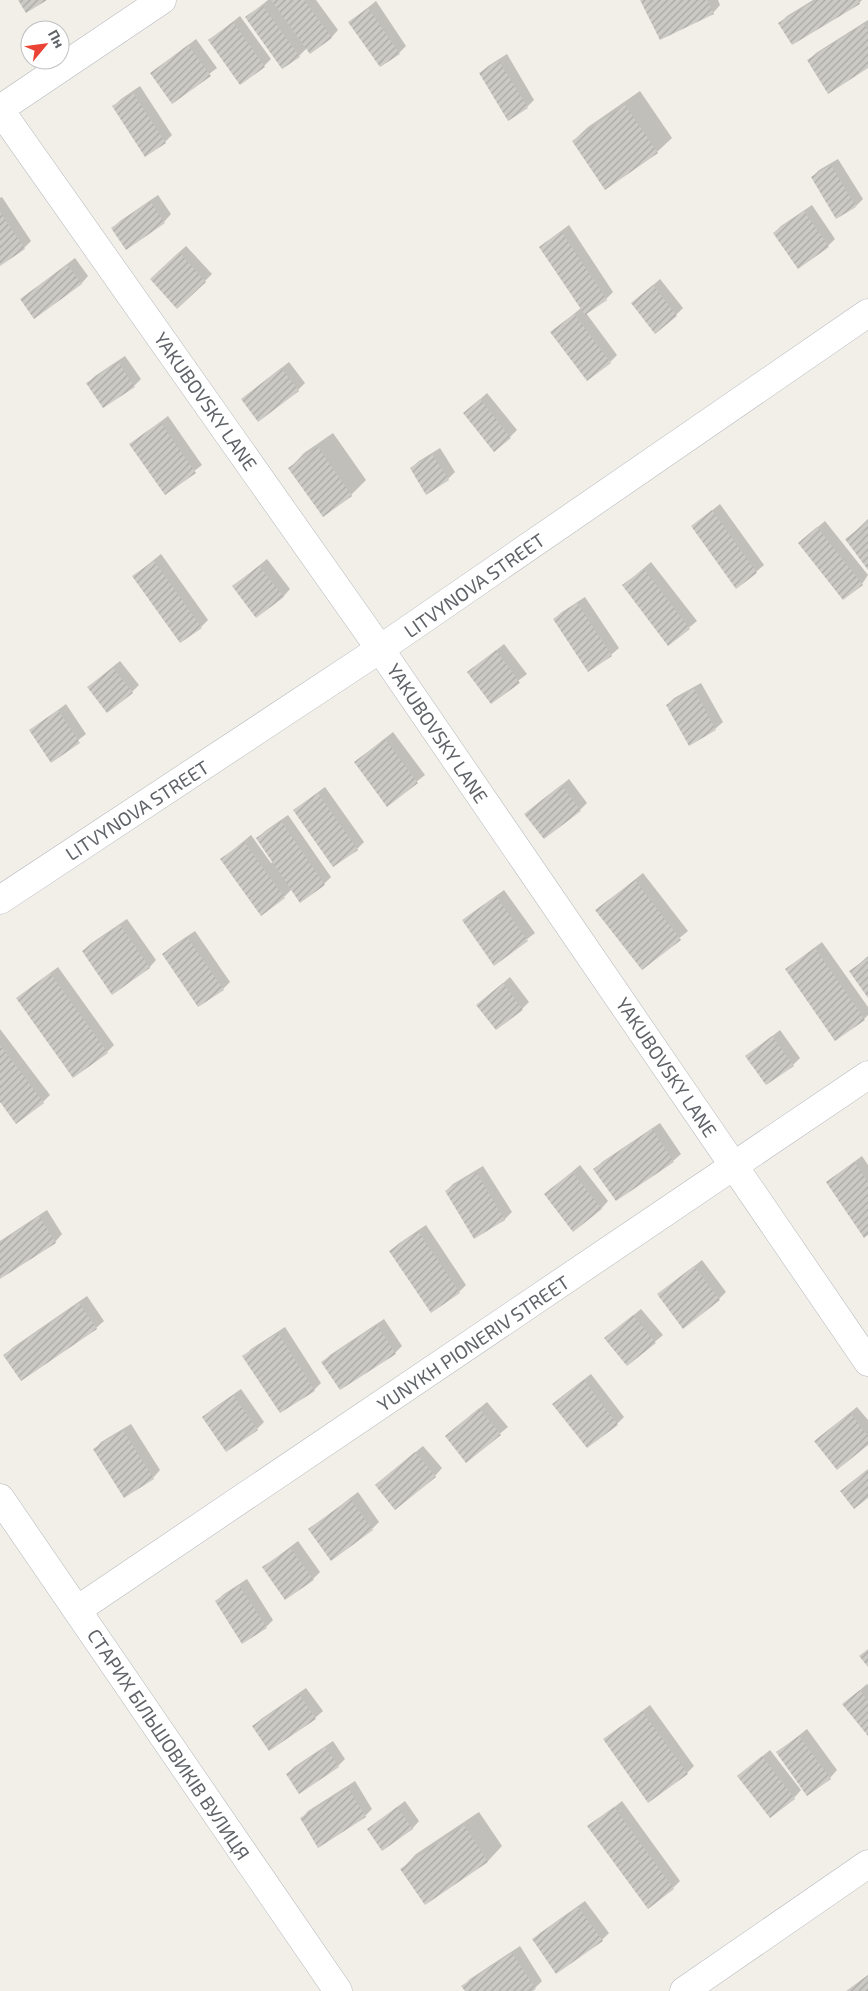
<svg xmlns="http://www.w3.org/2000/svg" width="868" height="1991" viewBox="0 0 868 1991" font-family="'Exo 2',sans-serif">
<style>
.shadow{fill:#0003}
.building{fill:url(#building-hatch)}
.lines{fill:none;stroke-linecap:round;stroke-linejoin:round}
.minor-casing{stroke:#b5b8bc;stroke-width:29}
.minor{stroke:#fff;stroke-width:28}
.labels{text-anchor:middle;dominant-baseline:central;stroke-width:4;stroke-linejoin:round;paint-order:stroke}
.street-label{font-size:19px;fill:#5f6368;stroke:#fff}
</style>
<defs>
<pattern id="building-hatch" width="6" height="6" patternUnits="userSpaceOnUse" patternTransform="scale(1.25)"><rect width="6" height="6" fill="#cccac5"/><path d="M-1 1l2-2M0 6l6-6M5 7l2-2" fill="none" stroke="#a9a8a4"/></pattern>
</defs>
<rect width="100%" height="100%" fill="#f1efe8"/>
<g class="shadow">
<polygon points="268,0 316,0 338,30 331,38 307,48 299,56 247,17"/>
<polygon points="641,0 718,0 720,5 713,13"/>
<polygon points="813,0 862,0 859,3 780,23 787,16"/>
<polygon points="376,1 406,46 399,53 350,22"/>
<polygon points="240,16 271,59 264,66 210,40"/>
<polygon points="868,20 868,67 808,61 816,53"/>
<polygon points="196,39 217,68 172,102 152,73"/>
<polygon points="507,54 534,100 527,107 480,73 488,66"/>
<polygon points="140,86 172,135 165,142 114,106 121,99"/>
<polygon points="640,91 672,138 657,152 573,141 588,127"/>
<polygon points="838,159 863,199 856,206 812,177 819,170"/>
<polygon points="158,195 171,214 164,222 127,248 113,228 120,221"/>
<polygon points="2,197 31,241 24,248 0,264 0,198"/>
<polygon points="812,205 835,239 828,246 774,233 781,226"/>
<polygon points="569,225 613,292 606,299 586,313 617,355 610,362 552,332 581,308 540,247"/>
<polygon points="186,246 212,274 205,281 158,272"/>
<polygon points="75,258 88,276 81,284 21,299"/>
<polygon points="660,279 683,308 676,315 633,303"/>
<polygon points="125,356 141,379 134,386 88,383 95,376"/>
<polygon points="289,362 305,383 298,390 242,399"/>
<polygon points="487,393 517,430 510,437 465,413"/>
<polygon points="168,416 202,465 166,493 131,444"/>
<polygon points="333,433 366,480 351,495 323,515 290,468 304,453"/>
<polygon points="440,448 455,472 448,479 411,468 419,461"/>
<polygon points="720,504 764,565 756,572 693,526"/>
<polygon points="868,519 868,568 847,539"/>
<polygon points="825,521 868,575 862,584 807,536"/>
<polygon points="161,554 208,620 201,627 134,576"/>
<polygon points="267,559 290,589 283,597 234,586"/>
<polygon points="651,562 697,621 669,644 624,585"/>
<polygon points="585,597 619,648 611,655 588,670 554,619 562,612"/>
<polygon points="504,644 527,674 491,702 469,672"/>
<polygon points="120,661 139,685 132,692 88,687"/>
<polygon points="701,683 723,722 715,729 667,705 674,698"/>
<polygon points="66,704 86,734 52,761 31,730"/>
<polygon points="393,732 425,775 387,805 355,762"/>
<polygon points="569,779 587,803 580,810 526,814"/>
<polygon points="325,787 364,842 357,849 294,810"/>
<polygon points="288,815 331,877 324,884 292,889 284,897 222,859 251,835 271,863 273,862 257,839 265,831"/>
<polygon points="643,873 688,931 643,968 597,910"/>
<polygon points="504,890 535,933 494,964 463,920"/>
<polygon points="127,919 156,960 149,968 83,951 90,944"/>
<polygon points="195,931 230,982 223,989 163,954 171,947"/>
<polygon points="822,942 868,1007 868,1015 864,1019 786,969"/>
<polygon points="868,956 868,996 851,971"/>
<polygon points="58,967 114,1045 107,1052 25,992"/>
<polygon points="510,977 529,1002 522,1009 478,1005"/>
<polygon points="0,1029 50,1095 43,1102 0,1100"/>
<polygon points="780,1030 800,1058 793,1065 747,1056"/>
<polygon points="660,1123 681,1154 673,1161 616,1199 595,1169 602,1162"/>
<polygon points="862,1156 868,1165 868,1234 827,1182"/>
<polygon points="580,1165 608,1201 601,1209 546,1194"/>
<polygon points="483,1166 512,1212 505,1219 475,1237 446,1191 453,1184"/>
<polygon points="47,1210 62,1234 55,1242 0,1277 0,1241"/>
<polygon points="426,1225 466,1285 459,1292 391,1251 398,1244"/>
<polygon points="702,1260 726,1292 719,1299 659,1294"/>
<polygon points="87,1296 104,1321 96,1328 21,1379 5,1355 12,1348"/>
<polygon points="641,1309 663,1335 627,1365 606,1338"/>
<polygon points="384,1319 402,1346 395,1353 323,1362 330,1355"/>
<polygon points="285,1327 321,1383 314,1390 280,1412 244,1357 251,1349"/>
<polygon points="591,1374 624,1417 617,1424 561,1397"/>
<polygon points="241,1389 264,1422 257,1429 204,1417 211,1410"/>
<polygon points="487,1402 508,1427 466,1461 446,1436"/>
<polygon points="857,1407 868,1420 868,1443 815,1441"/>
<polygon points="131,1424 160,1470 153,1478 94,1450 101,1442"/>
<polygon points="423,1446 442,1468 435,1476 384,1478"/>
<polygon points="868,1469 868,1497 842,1491 849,1484"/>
<polygon points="358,1492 379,1522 372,1529 310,1529"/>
<polygon points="298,1541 320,1572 313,1579 264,1567"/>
<polygon points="247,1579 273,1620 266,1627 216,1601 224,1594"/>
<polygon points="867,1684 868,1685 868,1734 844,1704"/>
<polygon points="306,1688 323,1711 315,1718 269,1749 254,1726 261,1719"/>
<polygon points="650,1705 694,1766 687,1773 604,1740"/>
<polygon points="807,1729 837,1770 830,1778 777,1753"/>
<polygon points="333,1741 345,1759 338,1766 287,1774 294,1767"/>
<polygon points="770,1750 801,1790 794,1798 738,1776"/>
<polygon points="355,1781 372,1809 365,1816 301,1819 308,1811"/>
<polygon points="405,1801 419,1821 412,1829 368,1829"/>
<polygon points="622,1801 680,1881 673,1888 589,1827"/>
<polygon points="479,1812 502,1846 488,1861 425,1903 402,1869 416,1854"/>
<polygon points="585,1901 609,1933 602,1940 533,1940 540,1933"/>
<polygon points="520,1946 542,1981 535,1988 530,1991 466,1991 463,1986 470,1979"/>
</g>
<g class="building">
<polygon points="18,0 47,0 26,13"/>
<polygon points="271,0 304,0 332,38 310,54"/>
<polygon points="640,0 707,0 714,14 660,40"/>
<polygon points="816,0 858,0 860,4 792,45 778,23"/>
<polygon points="262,5 300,57 282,69 245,17"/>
<polygon points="368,8 400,54 380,67 348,22"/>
<polygon points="233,22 265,67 240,85 208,40"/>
<polygon points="864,24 868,31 868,68 828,94 807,60"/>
<polygon points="188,45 211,76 172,104 150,73"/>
<polygon points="499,61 528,108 508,121 479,73"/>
<polygon points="133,93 166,143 145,157 112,106"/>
<polygon points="625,105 658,153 605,190 572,141"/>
<polygon points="831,165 856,207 836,219 811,177"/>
<polygon points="150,201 165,223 126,250 111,228"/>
<polygon points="804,211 829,247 798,269 773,233"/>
<polygon points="0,212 25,249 0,266"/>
<polygon points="561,231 607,300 585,315 539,247"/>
<polygon points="179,252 206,282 177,309 150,279"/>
<polygon points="67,265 82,284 34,319 20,299"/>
<polygon points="653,285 677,316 655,334 631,303"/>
<polygon points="574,314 611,363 587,381 550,332"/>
<polygon points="118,362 135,387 103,408 86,383"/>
<polygon points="281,368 299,391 258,422 241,399"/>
<polygon points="480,399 511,438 494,452 463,413"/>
<polygon points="160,422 196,473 165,495 129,444"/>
<polygon points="318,447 352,496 323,517 288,468"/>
<polygon points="432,454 449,480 426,495 410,468"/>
<polygon points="712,510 757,573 736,589 691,526"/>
<polygon points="868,522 868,570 845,539"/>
<polygon points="817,527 863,585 843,600 798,543"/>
<polygon points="154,561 202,628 180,643 132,576"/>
<polygon points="259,566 284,597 256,618 232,586"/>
<polygon points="644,569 690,629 668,646 622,585"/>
<polygon points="577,603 612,656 588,672 553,619"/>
<polygon points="496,650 520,683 491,704 467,672"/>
<polygon points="113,668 133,693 107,713 87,687"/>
<polygon points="694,689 716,730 689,746 666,705"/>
<polygon points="58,710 80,743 51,763 29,730"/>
<polygon points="385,739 418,783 387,807 354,762"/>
<polygon points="561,785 581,811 544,839 524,814"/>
<polygon points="318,793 358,850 333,867 293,810"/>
<polygon points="281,821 325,885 300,903 256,838"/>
<polygon points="244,842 285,898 261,916 220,859"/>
<polygon points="635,880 681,940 642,970 595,910"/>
<polygon points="496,896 528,941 494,966 462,920"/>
<polygon points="120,925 150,968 112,995 82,951"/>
<polygon points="187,937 224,990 198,1007 162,954"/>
<polygon points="815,948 865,1020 835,1041 785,969"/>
<polygon points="868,958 868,998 849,971"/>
<polygon points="50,973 108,1053 73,1078 16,998"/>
<polygon points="503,983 523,1010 496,1030 476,1005"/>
<polygon points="772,1036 794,1066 766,1085 745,1056"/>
<polygon points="0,1045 44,1103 16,1124 0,1102"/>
<polygon points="652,1129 674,1162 616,1201 593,1169"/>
<polygon points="854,1162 868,1182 868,1235 864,1238 826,1182"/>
<polygon points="476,1172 505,1220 474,1239 445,1191"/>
<polygon points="572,1172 602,1209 573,1232 544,1194"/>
<polygon points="39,1216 56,1243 0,1279 0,1242"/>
<polygon points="418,1231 460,1293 431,1313 389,1251"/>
<polygon points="694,1266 720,1300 683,1329 657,1294"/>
<polygon points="79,1303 97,1329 21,1381 3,1355"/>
<polygon points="633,1315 656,1343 627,1366 604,1338"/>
<polygon points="377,1325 396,1354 340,1390 321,1362"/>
<polygon points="278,1333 315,1391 280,1413 242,1356"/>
<polygon points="584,1380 618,1425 587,1448 552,1404"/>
<polygon points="233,1395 258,1430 226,1452 202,1417"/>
<polygon points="479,1408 501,1435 466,1463 445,1436"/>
<polygon points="850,1413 868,1436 868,1445 837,1470 814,1441"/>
<polygon points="123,1430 154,1479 124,1498 93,1449"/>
<polygon points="415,1452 436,1477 395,1510 375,1485"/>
<polygon points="868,1470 868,1498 854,1509 840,1491"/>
<polygon points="350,1499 373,1530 331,1561 308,1529"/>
<polygon points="290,1548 314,1580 285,1600 262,1567"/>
<polygon points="239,1585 267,1628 242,1644 215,1601"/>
<polygon points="868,1649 868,1667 859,1656"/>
<polygon points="860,1690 868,1701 868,1736 842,1704"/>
<polygon points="299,1694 316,1719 269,1751 252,1726"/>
<polygon points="642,1711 688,1774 648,1803 603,1739"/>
<polygon points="799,1736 831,1779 807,1796 776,1752"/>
<polygon points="325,1747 339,1767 299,1794 286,1774"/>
<polygon points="762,1756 795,1799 770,1818 737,1776"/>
<polygon points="348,1788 366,1817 318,1848 300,1818"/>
<polygon points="397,1807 413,1829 382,1851 367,1829"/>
<polygon points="614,1807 674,1889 648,1909 587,1826"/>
<polygon points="464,1825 488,1862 425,1905 400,1869"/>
<polygon points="578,1907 603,1941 556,1974 532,1939"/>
<polygon points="512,1953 536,1989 533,1991 465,1991 461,1986"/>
<polygon points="868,1975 868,1991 846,1991"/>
</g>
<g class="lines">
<defs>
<g id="minor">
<polyline points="0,109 162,0"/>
<polyline points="0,110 380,649 868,1362"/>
<polyline points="0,900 380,649 868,313"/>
<polyline points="0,1498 338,1991"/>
<polyline points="77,1610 868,1075"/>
<polyline points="684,1991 868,1864"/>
</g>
</defs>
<use href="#minor" class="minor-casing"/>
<use href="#minor" class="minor"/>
</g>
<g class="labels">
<g class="street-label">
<text transform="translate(206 401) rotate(55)">YAKUBOVSKY LANE</text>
<text transform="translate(474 585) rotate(-35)">LITVYNOVA STREET</text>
<text transform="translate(438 733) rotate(56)">YAKUBOVSKY LANE</text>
<text transform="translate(137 810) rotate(-33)">LITVYNOVA STREET</text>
<text transform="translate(667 1067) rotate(56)">YAKUBOVSKY LANE</text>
<text transform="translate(473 1343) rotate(-34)">YUNYKH PIONERIV STREET</text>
<text transform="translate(169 1744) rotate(56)">СТАРИХ БІЛЬШОВИКІВ ВУЛИЦЯ</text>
</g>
</g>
<g transform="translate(45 45) rotate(61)"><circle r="24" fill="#ffffff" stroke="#bfc1c3"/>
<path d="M0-4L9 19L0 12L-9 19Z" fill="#ea4335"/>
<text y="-8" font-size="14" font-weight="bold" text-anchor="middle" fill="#5f6368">Пн</text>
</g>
</svg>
